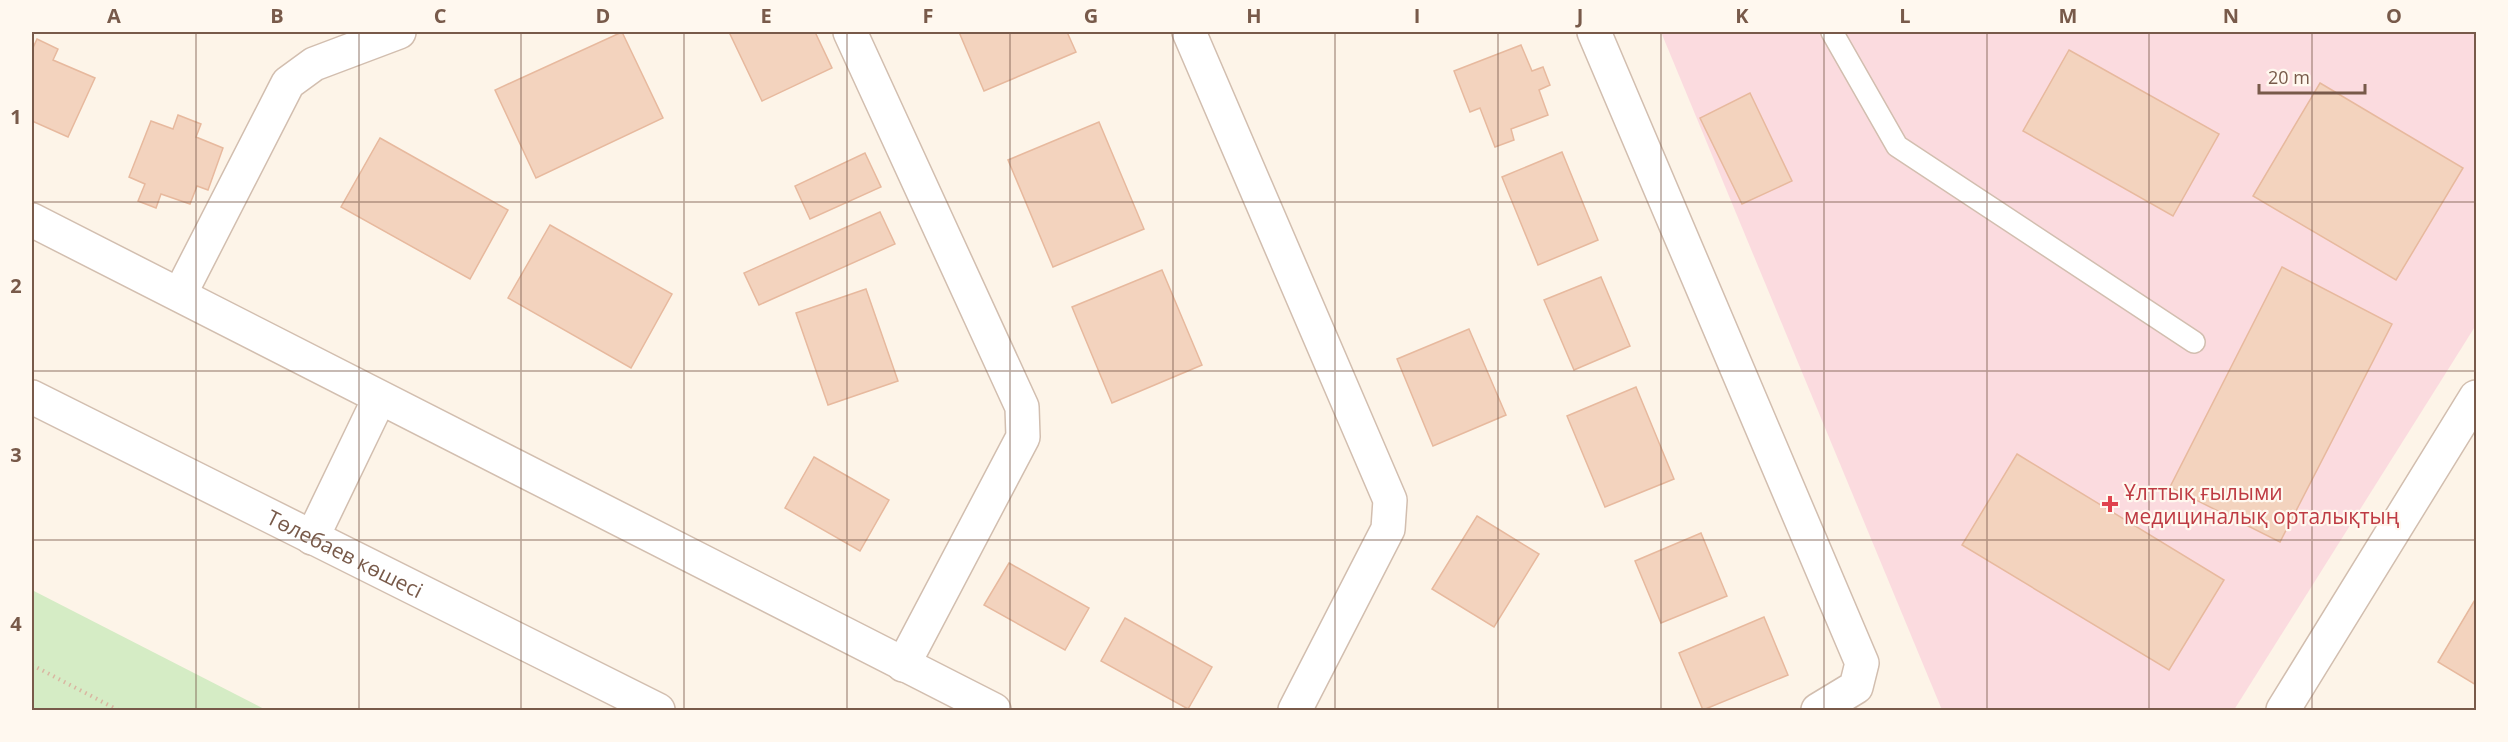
<svg xmlns="http://www.w3.org/2000/svg" width="2508" height="742" viewBox="0 0 2508 742" font-family="'Open Sans',sans-serif">
<style>
.medical{fill:#fbdbdf}
.park{fill:#d5ecc5}
.building{fill:#f3d3be;stroke:#e7b99e;stroke-width:1.5}
.lines{fill:none;stroke-linecap:round;stroke-linejoin:round}
.lane-casing{stroke:#d2beaf;stroke-width:24}
.street-casing{stroke:#d2beaf;stroke-width:36}
.path{stroke:#d9b6a1;stroke-width:4;stroke-dasharray:1.5 4.5;stroke-linecap:butt}
.lane{stroke:#fff;stroke-width:21}
.street{stroke:#fff;stroke-width:33}
.grid{fill:none;stroke:#785a4a;stroke-width:1.5;stroke-opacity:0.55}
.health-dot{fill:#e0444e;stroke:#fff8ef;stroke-width:2}
.labels{text-anchor:middle;dominant-baseline:central;stroke-width:4.5;stroke-linejoin:round;paint-order:stroke}
.health-label{font-size:21px;fill:#be3a42;stroke:#fff8ef;text-anchor:start}
.street-label{font-size:21px;fill:#785a4a;stroke:#fff8ef}
.neatline{fill:none;stroke:#785a4a;stroke-width:2}
.grid-label{font-size:20px;text-anchor:middle;font-weight:bold;fill:#785a4a}
</style>
<rect width="100%" height="100%" fill="#fdf4e8"/>
<polygon class="medical" points="1661,32 2476,32 2476,325 2234,710 1942,710"/>
<polygon class="park" points="32,590 266,710 32,710"/>
<g class="building">
<polygon points="622,32 663,118 536,178 495,90"/>
<polygon points="729,32 815,32 832,68 762,101"/>
<polygon points="959,32 1067,32 1076,52 984,91"/>
<polygon points="37,39 58,49 53,60 95,78 68,137 32,121 32,50"/>
<polygon points="1521,45 1532,71 1543,67 1550,85 1539,90 1548,115 1511,129 1514,140 1495,147 1480,108 1470,112 1454,71"/>
<polygon points="2069,50 2219,134 2173,216 2023,131"/>
<polygon points="2320,83 2463,168 2396,280 2253,196"/>
<polygon points="1750,93 1792,181 1742,204 1700,118"/>
<polygon points="178,115 201,124 196,137 223,148 208,190 197,186 190,204 161,194 156,208 138,201 145,184 129,177 151,121 173,129"/>
<polygon points="1099,122 1144,229 1053,267 1008,160"/>
<polygon points="380,138 508,210 470,279 341,207"/>
<polygon points="1562,152 1598,240 1538,265 1502,177"/>
<polygon points="865,153 881,187 810,219 795,186"/>
<polygon points="880,212 895,244 759,305 744,273"/>
<polygon points="550,225 672,294 631,368 508,298"/>
<polygon points="2282,267 2392,324 2280,542 2170,487"/>
<polygon points="1162,270 1202,365 1112,403 1072,307"/>
<polygon points="1601,277 1630,346 1574,370 1544,300"/>
<polygon points="866,289 898,381 828,405 796,313"/>
<polygon points="1469,329 1506,415 1433,446 1397,359"/>
<polygon points="1636,387 1674,479 1605,507 1567,416"/>
<polygon points="2017,454 2224,580 2169,670 1962,545"/>
<polygon points="814,457 889,500 860,551 785,508"/>
<polygon points="1477,516 1539,554 1494,627 1432,589"/>
<polygon points="1701,533 1727,596 1661,623 1635,561"/>
<polygon points="1009,563 1089,608 1065,650 984,605"/>
<polygon points="2476,598 2476,685 2438,662"/>
<polygon points="1764,617 1788,675 1703,710 1679,653"/>
<polygon points="1125,618 1212,667 1188,709 1101,661"/>
</g>
<g class="lines">
<defs>
<polyline id="lane" points="1832,32 1897,146 2194,342"/>
<g id="street">
<polyline points="850,32 1022,407 1023,437 903,665"/>
<polyline points="1189,32 1390,500 1388,529 1295,710"/>
<polyline points="1594,32 1862,663 1856,687 1818,710"/>
<polyline points="32,220 994,710"/>
<polyline points="180,294 288,83 314,64 399,32"/>
<path id="s1" d="M 32,397 L 658,710"/>
<polyline points="312,538 379,399"/>
<polyline points="2283,710 2476,397"/>
</g>
</defs>
<use href="#lane" class="lane-casing"/>
<use href="#street" class="street-casing"/>
<polyline class="path" points="32,665 118,710"/>
<use href="#lane" class="lane"/>
<use href="#street" class="street"/>
</g>
<path class="grid" d="M 196,32 L 196,710M 359,32 L 359,710M 521,32 L 521,710M 684,32 L 684,710M 847,32 L 847,710M 1010,32 L 1010,710M 1173,32 L 1173,710M 1335,32 L 1335,710M 1498,32 L 1498,710M 1661,32 L 1661,710M 1824,32 L 1824,710M 1987,32 L 1987,710M 2149,32 L 2149,710M 2312,32 L 2312,710M 32,202 L 2476,202M 32,371 L 2476,371M 32,540 L 2476,540"/>
<path class="health-dot" d="M2107 495h6v6h6v6h-6v6h-6v-6h-6v-6h6z"/>
<g class="labels">
<g class="health-label">
<text x="2124" y="492">Ұлттық ғылыми<tspan x="2124" dy="24">медициналық орталықтың</tspan></text>
</g>
<g class="street-label">
<text stroke="none"><textPath href="#s1" startOffset="350">Төлебаев көшесі</textPath></text>
</g>
</g>
<rect width="2508" height="742" fill="none" stroke="#fff8ef" stroke-width="66"/>
<path d="M2259 84v9h106v-9" fill="none" stroke="#785a4a" stroke-width="3"/>
<text x="2268" y="84" font-size="18" fill="#785a4a" stroke="#fff8ef" stroke-width="4.5" paint-order="stroke">20 m</text>
<rect x="33" y="33" width="2442" height="676" class="neatline"/>
<g class="grid-label">
<text x="114" y="23">A</text>
<text x="277" y="23">B</text>
<text x="440" y="23">C</text>
<text x="603" y="23">D</text>
<text x="766" y="23">E</text>
<text x="928" y="23">F</text>
<text x="1091" y="23">G</text>
<text x="1254" y="23">H</text>
<text x="1417" y="23">I</text>
<text x="1580" y="23">J</text>
<text x="1742" y="23">K</text>
<text x="1905" y="23">L</text>
<text x="2068" y="23">M</text>
<text x="2231" y="23">N</text>
<text x="2394" y="23">O</text>
<text x="16" y="124">1</text>
<text x="16" y="293">2</text>
<text x="16" y="462">3</text>
<text x="16" y="631">4</text>
</g>
</svg>
